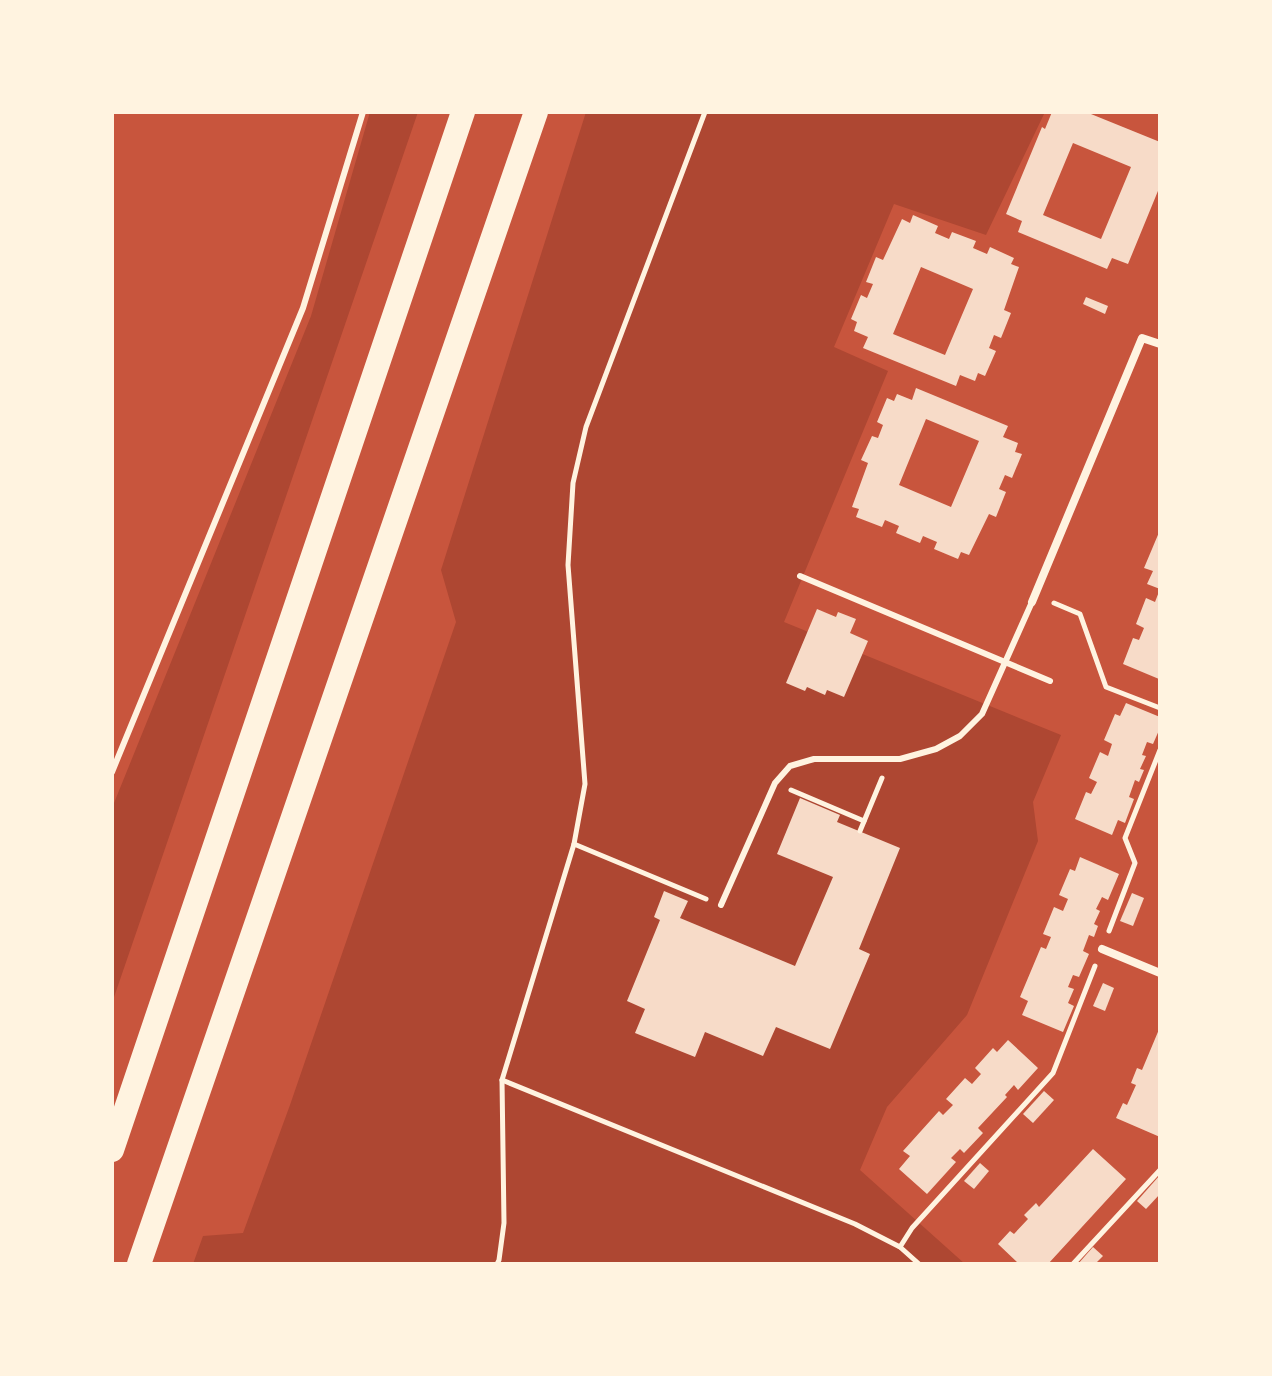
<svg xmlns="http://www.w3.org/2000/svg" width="1272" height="1376" viewBox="0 0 1272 1376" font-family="'DM Sans',sans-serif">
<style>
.green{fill:#ae4732}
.building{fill:#f7dbc8;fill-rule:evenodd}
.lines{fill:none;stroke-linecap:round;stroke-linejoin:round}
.path{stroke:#fff3e0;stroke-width:5}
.service{stroke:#fff3e0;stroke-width:6}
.minor{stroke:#fff3e0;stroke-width:8}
.motorway{stroke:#fff3e0;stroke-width:24}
</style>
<rect width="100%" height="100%" fill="#c8553d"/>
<g class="green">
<polygon points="370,112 418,112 112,1003 112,808 311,316"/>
<polygon points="586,112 1045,112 986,235 894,204 834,347 888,371 784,622 1061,735 1033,802 1038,841 967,1015 887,1107 860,1170 965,1264 193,1264 203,1236 243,1233 290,1105 456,622 441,570"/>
</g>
<g class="building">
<path d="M 1052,112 L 1086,112 L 1160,142 L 1160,186 L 1128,264 L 1112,258 L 1107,269 L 1018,232 L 1022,221 L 1006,214 L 1042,127 L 1045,129 ZM 1073,143 L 1131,167 L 1101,239 L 1043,215 Z"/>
<path d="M 913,215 L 938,226 L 935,233 L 949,239 L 952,232 L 976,241 L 973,248 L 987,254 L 990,247 L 1014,258 L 1011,264 L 1019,267 L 1004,310 L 1011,313 L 1001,338 L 994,335 L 989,348 L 996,351 L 985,376 L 978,373 L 975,381 L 960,375 L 956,386 L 863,348 L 868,337 L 854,331 L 857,322 L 851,319 L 861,295 L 867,298 L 873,284 L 866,282 L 876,257 L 883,260 L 902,219 L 910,223 ZM 921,267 L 973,289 L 945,355 L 893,334 Z"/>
<polygon points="1086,297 1108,306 1105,314 1083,304"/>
<path d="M 916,388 L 1008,426 L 1003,437 L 1018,443 L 1015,452 L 1022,454 L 1012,478 L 1005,475 L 999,489 L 1006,492 L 996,517 L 989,514 L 969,555 L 961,552 L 958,559 L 934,549 L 937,542 L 923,536 L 920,543 L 896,533 L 899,526 L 885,520 L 882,527 L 856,517 L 859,509 L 852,507 L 868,463 L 861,460 L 872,436 L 878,438 L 883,425 L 877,422 L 887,398 L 894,401 L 897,394 L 912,400 ZM 926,419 L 979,441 L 951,507 L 899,485 Z"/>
<polygon points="1160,530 1160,589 1147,584 1153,571 1144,568"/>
<polygon points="1160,589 1160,678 1159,679 1123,664 1133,638 1139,640 1144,628 1136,624 1146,598 1155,602"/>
<polygon points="817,609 836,617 838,612 856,619 850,633 868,641 844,697 827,690 825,695 807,687 805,691 786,683"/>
<polygon points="1126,703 1160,717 1160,728 1153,744 1147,742 1142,755 1146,756 1140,769 1144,770 1139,782 1135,780 1129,797 1134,799 1125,823 1118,820 1112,835 1075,819 1086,792 1091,794 1097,782 1089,778 1100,752 1108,756 1112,744 1104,740 1115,714 1120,716"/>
<polygon points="800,798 840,815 837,822 900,848 859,949 870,954 830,1049 776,1027 763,1056 705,1032 695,1057 635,1033 645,1009 627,1001 660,920 654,917 664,891 688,901 680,918 795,966 833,877 777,854"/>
<polygon points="1080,857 1119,874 1108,900 1102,897 1096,909 1100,911 1094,924 1098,926 1094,937 1089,935 1083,951 1089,954 1079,977 1073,975 1068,987 1074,989 1068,1003 1074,1006 1063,1032 1022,1015 1028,1001 1020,997 1041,947 1046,949 1051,937 1043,934 1054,907 1063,911 1068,899 1059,895 1070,869 1075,871"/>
<polygon points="1132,893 1144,898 1133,926 1120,921"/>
<polygon points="1103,983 1114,988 1105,1011 1093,1006"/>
<polygon points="1160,1027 1160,1137 1116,1118 1123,1103 1127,1105 1136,1085 1131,1083 1137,1068 1142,1070"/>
<polygon points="1008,1040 1038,1068 1018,1090 1014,1085 1005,1095 1007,1097 978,1128 983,1133 964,1153 960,1149 951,1158 956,1162 927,1194 899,1169 910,1156 903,1151 939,1111 943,1115 953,1105 946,1099 965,1078 972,1084 981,1074 975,1068 993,1048 997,1052"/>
<polygon points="1044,1091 1054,1100 1033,1123 1023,1114"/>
<polygon points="1093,1149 1126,1179 1048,1264 1019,1264 998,1244 1010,1231 1014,1234 1028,1219 1024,1215 1036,1203 1039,1207"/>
<polygon points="980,1163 989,1171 974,1189 964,1181"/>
<polygon points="1160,1175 1160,1194 1146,1209 1137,1201"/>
<polygon points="1093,1247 1103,1256 1095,1264 1078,1264"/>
</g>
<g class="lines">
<g class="path">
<polyline points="1054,603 1080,614 1106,687 1160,708"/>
<polyline points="791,790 864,821"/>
<polyline points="860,831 882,778"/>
<polyline points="574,844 706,899"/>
<polyline points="1109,931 1135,863 1125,838 1160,750"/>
<polyline points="502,1080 855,1224 900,1247 919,1264"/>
<polyline points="900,1247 912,1228 1053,1073 1095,966"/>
<polyline points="497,1264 499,1260 504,1223 502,1080 574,844 585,784 568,565 573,483 586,427 705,112"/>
<polyline points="1073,1264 1160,1170"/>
</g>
<g class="service">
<polyline points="800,576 1050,681"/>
<polyline points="112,772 303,308 363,112"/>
<polyline points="721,905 775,783 790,766 814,759 900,759 936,749 960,736 982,714 1032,602"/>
</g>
<g class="minor">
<polyline points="1032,602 1142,338 1160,344"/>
<polyline points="1102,949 1160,973"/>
</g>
<g class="motorway">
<polyline points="112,1150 463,112"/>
<polyline points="139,1264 536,112"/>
</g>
</g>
<rect width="1272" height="1376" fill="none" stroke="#fff3e0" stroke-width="228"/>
</svg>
